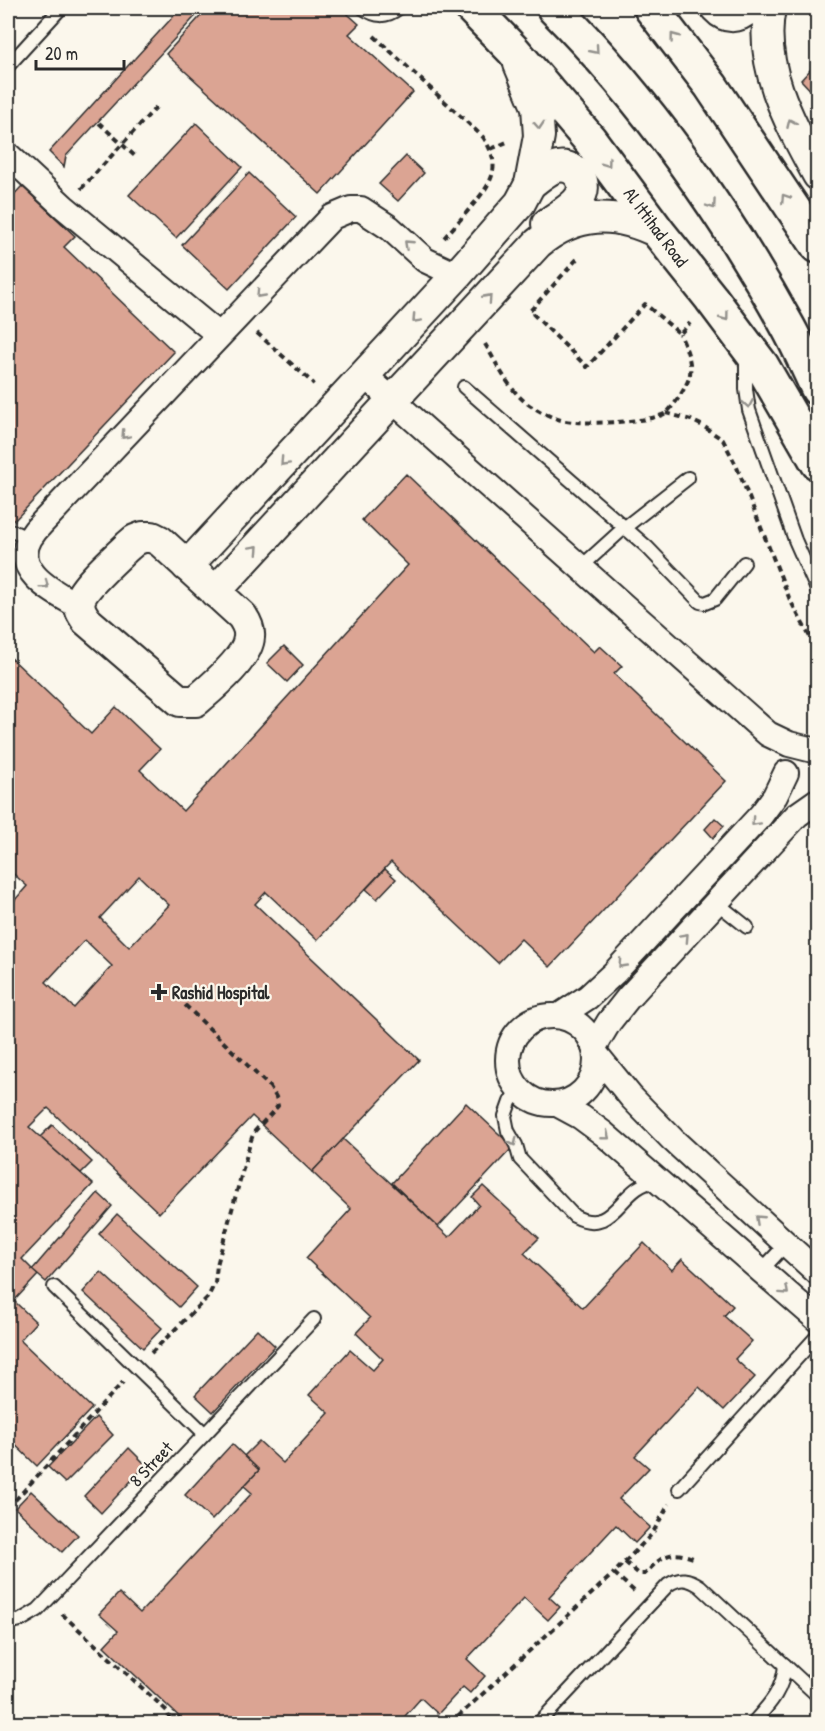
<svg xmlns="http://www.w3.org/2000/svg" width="825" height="1731" viewBox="0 0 825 1731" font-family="'Patrick Hand',sans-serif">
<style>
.building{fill:#dba493;stroke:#2b2b2b;stroke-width:1.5;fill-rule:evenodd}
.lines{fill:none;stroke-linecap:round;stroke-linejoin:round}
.service-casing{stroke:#2b2b2b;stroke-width:16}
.minor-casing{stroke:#2b2b2b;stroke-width:28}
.tertiary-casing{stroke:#2b2b2b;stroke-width:34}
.secondary-casing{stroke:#2b2b2b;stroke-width:38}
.primary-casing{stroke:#2b2b2b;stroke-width:38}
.path{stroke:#2b2b2b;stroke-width:4;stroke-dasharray:6 4.5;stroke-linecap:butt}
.service{stroke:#fbf7ec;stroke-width:12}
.minor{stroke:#fbf7ec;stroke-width:24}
.tertiary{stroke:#fbf7ec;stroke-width:30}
.secondary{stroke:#fbf7ec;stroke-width:33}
.primary{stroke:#fbf7ec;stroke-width:33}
.oneway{stroke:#93918c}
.poi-dot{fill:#2b2b2b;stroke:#fbf7ec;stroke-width:2}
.labels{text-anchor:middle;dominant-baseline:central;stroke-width:4.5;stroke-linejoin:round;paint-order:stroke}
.street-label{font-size:18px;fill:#2b2b2b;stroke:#fbf7ec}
.poi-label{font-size:18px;font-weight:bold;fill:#2b2b2b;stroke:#fbf7ec;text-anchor:start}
</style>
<rect width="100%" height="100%" fill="#fbf7ec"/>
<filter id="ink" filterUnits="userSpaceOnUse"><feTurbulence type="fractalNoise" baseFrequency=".0167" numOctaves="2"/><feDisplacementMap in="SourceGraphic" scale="12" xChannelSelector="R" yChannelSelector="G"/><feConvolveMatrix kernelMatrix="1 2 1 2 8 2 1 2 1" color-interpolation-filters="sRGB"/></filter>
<g filter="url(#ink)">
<g class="building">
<polygon points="181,8 203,8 66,156 64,167 49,152"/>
<polygon points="208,8 341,8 359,24 349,34 413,92 320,194 166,54"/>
<polygon points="811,69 818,75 818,92 815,95 801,80"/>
<polygon points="196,123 242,167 176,238 129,195"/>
<polygon points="406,156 424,173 398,201 379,184"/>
<polygon points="249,173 296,217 229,289 182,245"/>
<polygon points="22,186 75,236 64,247 174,352 14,521 8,514 8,496 13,490 8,484 8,199 9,200"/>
<path d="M 406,474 L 594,652 L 600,646 L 622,666 L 614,674 L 726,781 L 550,967 L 521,939 L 498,963 L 391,862 L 317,940 L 266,892 L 255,904 L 419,1060 L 312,1172 L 252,1116 L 159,1213 L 48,1108 L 29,1127 L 93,1184 L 22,1259 L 38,1275 L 14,1301 L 36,1322 L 20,1340 L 92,1408 L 37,1466 L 8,1438 L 8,908 L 27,886 L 8,869 L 8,655 L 91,734 L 116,707 L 160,749 L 140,770 L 183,811 L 408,565 L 362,520 ZM 139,876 L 169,905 L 129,947 L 100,918 ZM 85,940 L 112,966 L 74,1008 L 46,982 Z"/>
<polygon points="284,646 303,665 287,682 267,663"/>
<polygon points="715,818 724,826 713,838 705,829"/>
<polygon points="385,869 396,879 377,899 366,889"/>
<polygon points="466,1103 513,1147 438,1227 392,1183"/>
<polygon points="52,1125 92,1162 81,1173 40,1137"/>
<polygon points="343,1139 449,1237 479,1205 472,1197 483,1186 539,1238 524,1253 583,1308 644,1243 672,1270 682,1259 733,1306 724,1316 752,1341 735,1359 755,1377 724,1410 699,1387 635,1456 649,1468 619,1499 650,1527 635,1543 616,1525 549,1597 560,1607 548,1620 524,1598 467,1659 485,1676 470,1693 463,1687 438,1714 421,1698 398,1724 187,1724 104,1646 118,1631 99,1614 119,1593 140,1613 252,1493 244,1486 259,1470 244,1456 259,1441 283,1463 329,1413 309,1395 350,1350 373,1370 383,1359 356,1333 370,1318 306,1258 351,1209 312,1172"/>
<polygon points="98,1193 112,1206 46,1282 32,1270"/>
<polygon points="117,1214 197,1287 179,1307 99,1234"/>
<polygon points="101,1272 162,1328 143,1348 83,1292"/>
<polygon points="257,1329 275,1346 213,1412 195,1395"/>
<polygon points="96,1417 113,1435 65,1483 48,1467"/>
<polygon points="232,1444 259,1470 212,1520 185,1495"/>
<polygon points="129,1448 146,1465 101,1513 84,1496"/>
<polygon points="31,1491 78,1535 62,1552 15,1508"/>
</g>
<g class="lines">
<defs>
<g id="service">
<path d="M 363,8 C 376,17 386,18 399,8"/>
<polyline points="8,66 61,8"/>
<polyline points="746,356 746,389 749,410 795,540 818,592"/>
<polyline points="464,387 647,547 700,602 705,603 715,599 744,563"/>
<polyline points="8,529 29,539"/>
<polyline points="581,567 624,528 688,478"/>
<polyline points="717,903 747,927"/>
<path d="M 518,1089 L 510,1102 L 505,1116 L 508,1131 L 516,1145 L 520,1159 L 574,1216 C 616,1238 619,1184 657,1181"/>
<polyline points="761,1271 786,1244"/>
<polyline points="54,1287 204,1433"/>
<polyline points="679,1489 818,1335"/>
<polyline points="8,1623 21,1620 38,1610 314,1319"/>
<path d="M 538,1724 L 668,1585 C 680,1577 688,1578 700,1586 L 818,1696"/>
<path d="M 752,1724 C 769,1705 783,1691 785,1665"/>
</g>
<g id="minor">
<polyline points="8,155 64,207 219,335"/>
<polyline points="364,375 768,734 789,744 813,750"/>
<path d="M 80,607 C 56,593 11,572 30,538 C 33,533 38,527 42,523 L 332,217 L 351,209 L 361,209 L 390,228 L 425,260 L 457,275"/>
<circle cx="552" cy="1060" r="44"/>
<polyline points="559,1016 588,997 614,973 761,815 775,796 786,773"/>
<polyline points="594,1047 609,1022 628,998 797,815 817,801"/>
<polyline points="596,1054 631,1097 673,1140 818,1273"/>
<polyline points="557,1104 581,1117 604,1134 818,1320"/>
</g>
<g id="tertiary">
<path d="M 716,8 C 726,19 738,19 749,8"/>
<path d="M 770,8 C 758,67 790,123 818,175"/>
<path d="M 530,184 C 537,179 545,171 554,168 C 572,161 590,180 580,197 C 574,208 557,216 547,224"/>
<path d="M 143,537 L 152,537 L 160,541 L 242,616 C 246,622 250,629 249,637 C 248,658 211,688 196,701 L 180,701 L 87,621 C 82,614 78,608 80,599 C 84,586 117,557 128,546 L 135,540 Z"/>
<polyline points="187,566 457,275 520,203 530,184 539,136 537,107 519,64"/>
<path d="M 215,592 L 538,243 C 577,211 615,211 659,233"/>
</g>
<g id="secondary">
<polyline points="472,8 513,50 590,140 659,233 711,298 762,366 818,463"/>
<polyline points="651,8 711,86 818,246"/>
</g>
<path id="primary" d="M 554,8 C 645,99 726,214 788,327 C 799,347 808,368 818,389"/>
</defs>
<use href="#service" class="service-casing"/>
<use href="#minor" class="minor-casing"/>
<use href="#tertiary" class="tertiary-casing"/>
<use href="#secondary" class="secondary-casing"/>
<use href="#primary" class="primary-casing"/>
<g class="path">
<path d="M 374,36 L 483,137 C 503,167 492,183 471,207 C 462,218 452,229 443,239"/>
<polyline points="99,123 137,158"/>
<polyline points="491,149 507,142"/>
<polyline points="81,189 159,104"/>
<polyline points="577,259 530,311 587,367 645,304 680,334 690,323"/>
<polyline points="257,333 314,384"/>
<path d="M 485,344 C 499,367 511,396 536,409 C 543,413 553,418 561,420 C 579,425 651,423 666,413 C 674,407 689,383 690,374 C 692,360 685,346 680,334"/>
<polyline points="666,413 691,420 703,426 723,440 736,465 790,600 818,652"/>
<polyline points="151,1353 208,1297 215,1283 217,1265 250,1143 254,1132 278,1106 276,1097 270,1087 184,1004"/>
<polyline points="8,1508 123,1382"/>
<path d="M 625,1562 L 639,1574 L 645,1574 C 661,1557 669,1549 693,1558"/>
<polyline points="634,1591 614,1573 652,1534 669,1504"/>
<polyline points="62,1614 167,1711 170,1720 166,1724"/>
<polyline points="450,1724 614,1573"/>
</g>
<use href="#service" class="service"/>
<use href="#minor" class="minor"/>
<use href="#tertiary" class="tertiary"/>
<use href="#secondary" class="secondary"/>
<use href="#primary" class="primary"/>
</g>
<defs><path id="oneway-chevron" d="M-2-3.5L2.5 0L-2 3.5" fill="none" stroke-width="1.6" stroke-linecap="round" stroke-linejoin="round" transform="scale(1.5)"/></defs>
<g class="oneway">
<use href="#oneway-chevron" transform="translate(674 37) rotate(-127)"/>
<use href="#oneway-chevron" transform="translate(595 50) rotate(49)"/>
<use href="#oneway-chevron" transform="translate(791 123) rotate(-114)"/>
<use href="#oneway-chevron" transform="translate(539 125) rotate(86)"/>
<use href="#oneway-chevron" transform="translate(607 163) rotate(54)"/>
<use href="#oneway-chevron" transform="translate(785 198) rotate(-123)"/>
<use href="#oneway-chevron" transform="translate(712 205) rotate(55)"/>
<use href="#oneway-chevron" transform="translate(408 244) rotate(-137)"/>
<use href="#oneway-chevron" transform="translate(260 294) rotate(133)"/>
<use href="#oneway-chevron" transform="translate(488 298) rotate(-48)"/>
<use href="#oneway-chevron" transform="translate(725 317) rotate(53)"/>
<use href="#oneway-chevron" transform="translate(416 319) rotate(133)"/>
<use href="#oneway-chevron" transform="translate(748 404) rotate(80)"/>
<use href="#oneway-chevron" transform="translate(125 435) rotate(133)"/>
<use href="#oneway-chevron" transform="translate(284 462) rotate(133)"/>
<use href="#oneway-chevron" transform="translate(255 549) rotate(-47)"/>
<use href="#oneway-chevron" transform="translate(45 585) rotate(38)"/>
<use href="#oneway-chevron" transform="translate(755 822) rotate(133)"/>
<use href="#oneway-chevron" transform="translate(685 937) rotate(-47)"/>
<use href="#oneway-chevron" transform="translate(622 964) rotate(133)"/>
<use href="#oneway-chevron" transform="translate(606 1136) rotate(39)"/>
<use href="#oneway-chevron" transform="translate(513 1142) rotate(64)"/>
<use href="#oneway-chevron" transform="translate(759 1219) rotate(-137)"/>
<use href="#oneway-chevron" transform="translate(785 1291) rotate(42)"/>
</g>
</g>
<path class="poi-dot" d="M156 983h6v6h6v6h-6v6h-6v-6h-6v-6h6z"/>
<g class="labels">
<g class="street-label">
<text transform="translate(656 227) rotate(53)">Al Ittihad Road</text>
<text transform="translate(151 1464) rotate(-47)">8 Street</text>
</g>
<g class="poi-label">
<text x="172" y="992">Rashid Hospital</text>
</g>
</g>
<rect width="825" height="1731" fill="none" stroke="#fbf7ec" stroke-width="30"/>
<rect x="15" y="15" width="795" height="1701" fill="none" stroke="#2b2b2b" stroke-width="2" filter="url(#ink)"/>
<path d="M36 60v9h88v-9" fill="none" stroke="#2b2b2b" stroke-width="3"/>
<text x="45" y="60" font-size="18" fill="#2b2b2b" stroke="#fbf7ec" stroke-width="4.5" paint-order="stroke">20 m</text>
</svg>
